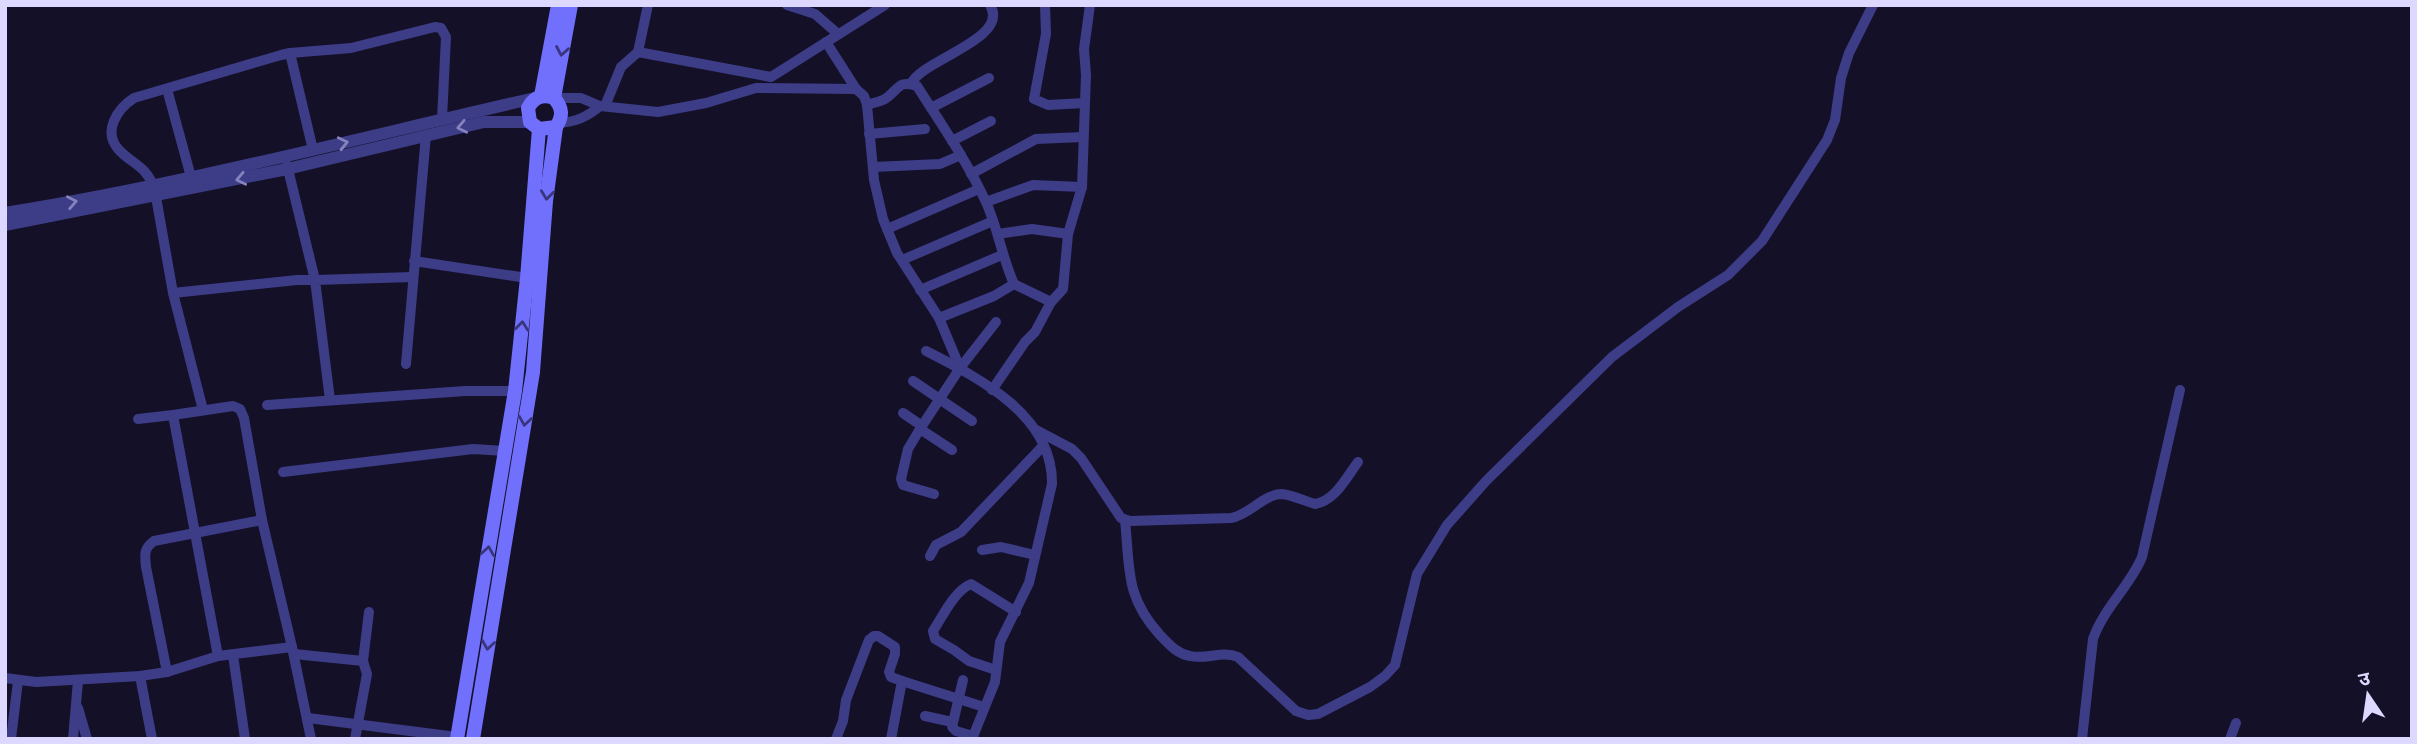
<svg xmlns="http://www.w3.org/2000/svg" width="2417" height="744" viewBox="0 0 2417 744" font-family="Raleway,'Noto Sans Devanagari',sans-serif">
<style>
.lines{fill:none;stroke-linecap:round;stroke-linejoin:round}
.minor{stroke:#3d3c87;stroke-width:10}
.tertiary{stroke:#3d3c87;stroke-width:12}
.secondary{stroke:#7170fd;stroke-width:14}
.oneway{stroke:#39367d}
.oneway2{stroke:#8582bd}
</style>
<rect width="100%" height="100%" fill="#141028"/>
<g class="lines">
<g class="minor">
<polyline points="787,5 815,14 838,34"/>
<polyline points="1045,5 1046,34 1034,99 1048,105 1084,103"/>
<polyline points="826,42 856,89"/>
<polyline points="638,52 771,77 885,5"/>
<polyline points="290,53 351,48 435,27 441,28 446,37 442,119"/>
<path d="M 911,84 C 921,60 1011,39 990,5"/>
<polyline points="167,89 191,177"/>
<polyline points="554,98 581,98 600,106 658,112 706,103 756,88 856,89 864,96 867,105 874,180 883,219 897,253 939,318 960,368 920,429 952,450"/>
<path d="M 867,105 C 872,103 880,102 885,99 C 898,91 898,79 917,86 C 941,124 967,161 986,202 C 998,229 1002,257 1014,284 L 994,296 L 939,318"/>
<polyline points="605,106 621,67 638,52 648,5"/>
<polyline points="931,108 989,78"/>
<path d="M 558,123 C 576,122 587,117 600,106"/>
<polyline points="869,134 925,129"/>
<polyline points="952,141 991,121"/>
<polyline points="873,167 940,164 961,155"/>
<polyline points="971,174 1036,139 1083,137"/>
<path d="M 153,186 C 147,167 131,163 119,150 C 102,132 117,109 134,98 L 281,55 L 290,53 L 313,150"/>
<polyline points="156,197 173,293 297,280 315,280 287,165"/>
<polyline points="986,202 1033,185 1082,187"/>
<polyline points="887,229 979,189"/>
<polyline points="998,234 1032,229 1068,234 1082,187 1086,75 1084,49 1090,5"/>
<polyline points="902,260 993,221"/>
<polyline points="414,261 527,278"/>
<polyline points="1014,284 1051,302"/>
<polyline points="920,290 1002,255"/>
<polyline points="173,293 203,410"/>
<path d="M 926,351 C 979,378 1053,415 1052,484 L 1029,583 L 1000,642 L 995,682 L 972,739"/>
<polyline points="406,364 426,135"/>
<polyline points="960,368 996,322"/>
<polyline points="913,381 972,421"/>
<polyline points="992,390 1025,342 1035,332 1051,302 1063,289 1068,234"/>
<polyline points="330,400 315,280 413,277"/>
<polyline points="267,405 465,391 515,391"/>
<polyline points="903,413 922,426"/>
<polyline points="138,419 173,415"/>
<polyline points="920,429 908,449 901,479 903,485 934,494"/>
<path d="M 1036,430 L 1072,449 L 1081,458 L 1121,518 L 1130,521 L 1231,518 C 1249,515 1264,494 1282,494 C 1292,495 1305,501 1315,504 C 1335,501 1346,478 1358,462"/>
<polyline points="283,472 473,449 505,451"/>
<path d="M 1125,520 C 1130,569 1125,597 1160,635 C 1169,644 1177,654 1190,656 C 1207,660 1222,650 1238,657 L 1296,711 L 1308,715 L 1318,714 L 1370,687 L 1385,676 L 1395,665 L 1417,574 L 1447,525 L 1486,481 L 1612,357 L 1678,307 L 1728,275 L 1762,241 L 1827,140 L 1835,120 L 1841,78 L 1849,53 L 1873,5"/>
<polyline points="982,550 1001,547 1035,555"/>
<polyline points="930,556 936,545 961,532 1043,446"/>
<polyline points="294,654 363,661 367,674 355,739"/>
<polyline points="233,655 245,739"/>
<polyline points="218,656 173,415 233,406 240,409 244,418 262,520 292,647"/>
<polyline points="363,661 369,612"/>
<path d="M 996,670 L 969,661 L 954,650 L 935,639 L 933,631 C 943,616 954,591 971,584 L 1016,612"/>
<path d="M 167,672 L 146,567 C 145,555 143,549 154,541 L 262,520"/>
<polyline points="140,676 152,739"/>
<polyline points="5,678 36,682 140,676 167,672 218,656 292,647 311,739"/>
<polyline points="963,680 952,727 956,731 973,736"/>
<polyline points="902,681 984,707"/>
<polyline points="78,708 87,739"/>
<polyline points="925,716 952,722"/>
<polyline points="308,718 457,737"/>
<polyline points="11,739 18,681"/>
<polyline points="73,739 78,681"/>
<polyline points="836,739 843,721 846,700 869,640 874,636 878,636 895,647 895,654 889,672 891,677 902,681 891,739"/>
<path d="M 2082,739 L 2093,639 C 2103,609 2130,586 2142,557 L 2180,390"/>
<polyline points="2230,739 2236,723"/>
</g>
<g class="tertiary">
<path d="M 5,213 C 184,184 359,138 535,98"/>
<polyline points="5,225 287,169 484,122 530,122"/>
</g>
<g class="secondary">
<polyline points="541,96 558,5"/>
<path d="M 554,98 C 542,94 534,97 528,108 L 530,122 L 539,129 L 556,127 C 563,116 563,108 554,98 L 571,5"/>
<polyline points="457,739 515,391 527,278 539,129"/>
<polyline points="473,739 533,372 546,201 556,127"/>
</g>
</g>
<defs><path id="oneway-chevron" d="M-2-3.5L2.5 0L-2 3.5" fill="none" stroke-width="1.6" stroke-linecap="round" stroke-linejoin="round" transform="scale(1.75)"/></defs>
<g class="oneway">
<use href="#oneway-chevron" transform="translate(562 51) rotate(100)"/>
<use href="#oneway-chevron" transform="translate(547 195) rotate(97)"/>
<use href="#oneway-chevron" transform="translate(522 326) rotate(-84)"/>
<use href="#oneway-chevron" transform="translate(525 421) rotate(99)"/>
<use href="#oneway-chevron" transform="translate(488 551) rotate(-81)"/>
<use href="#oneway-chevron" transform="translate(488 645) rotate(99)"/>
</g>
<g class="oneway2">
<use href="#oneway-chevron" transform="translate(462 127) rotate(168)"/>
<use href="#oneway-chevron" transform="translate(343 143) rotate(-13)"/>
<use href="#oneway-chevron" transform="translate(241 179) rotate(168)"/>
<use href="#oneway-chevron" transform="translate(72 202) rotate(-11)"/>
</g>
<rect width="2417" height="744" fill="none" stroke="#dcd8ff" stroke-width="14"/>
<g transform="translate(2368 695) rotate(347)" stroke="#141028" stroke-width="5" paint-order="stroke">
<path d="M0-5L12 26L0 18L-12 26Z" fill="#dcd8ff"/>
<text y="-10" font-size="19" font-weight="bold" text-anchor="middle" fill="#dcd8ff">उ</text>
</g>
</svg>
